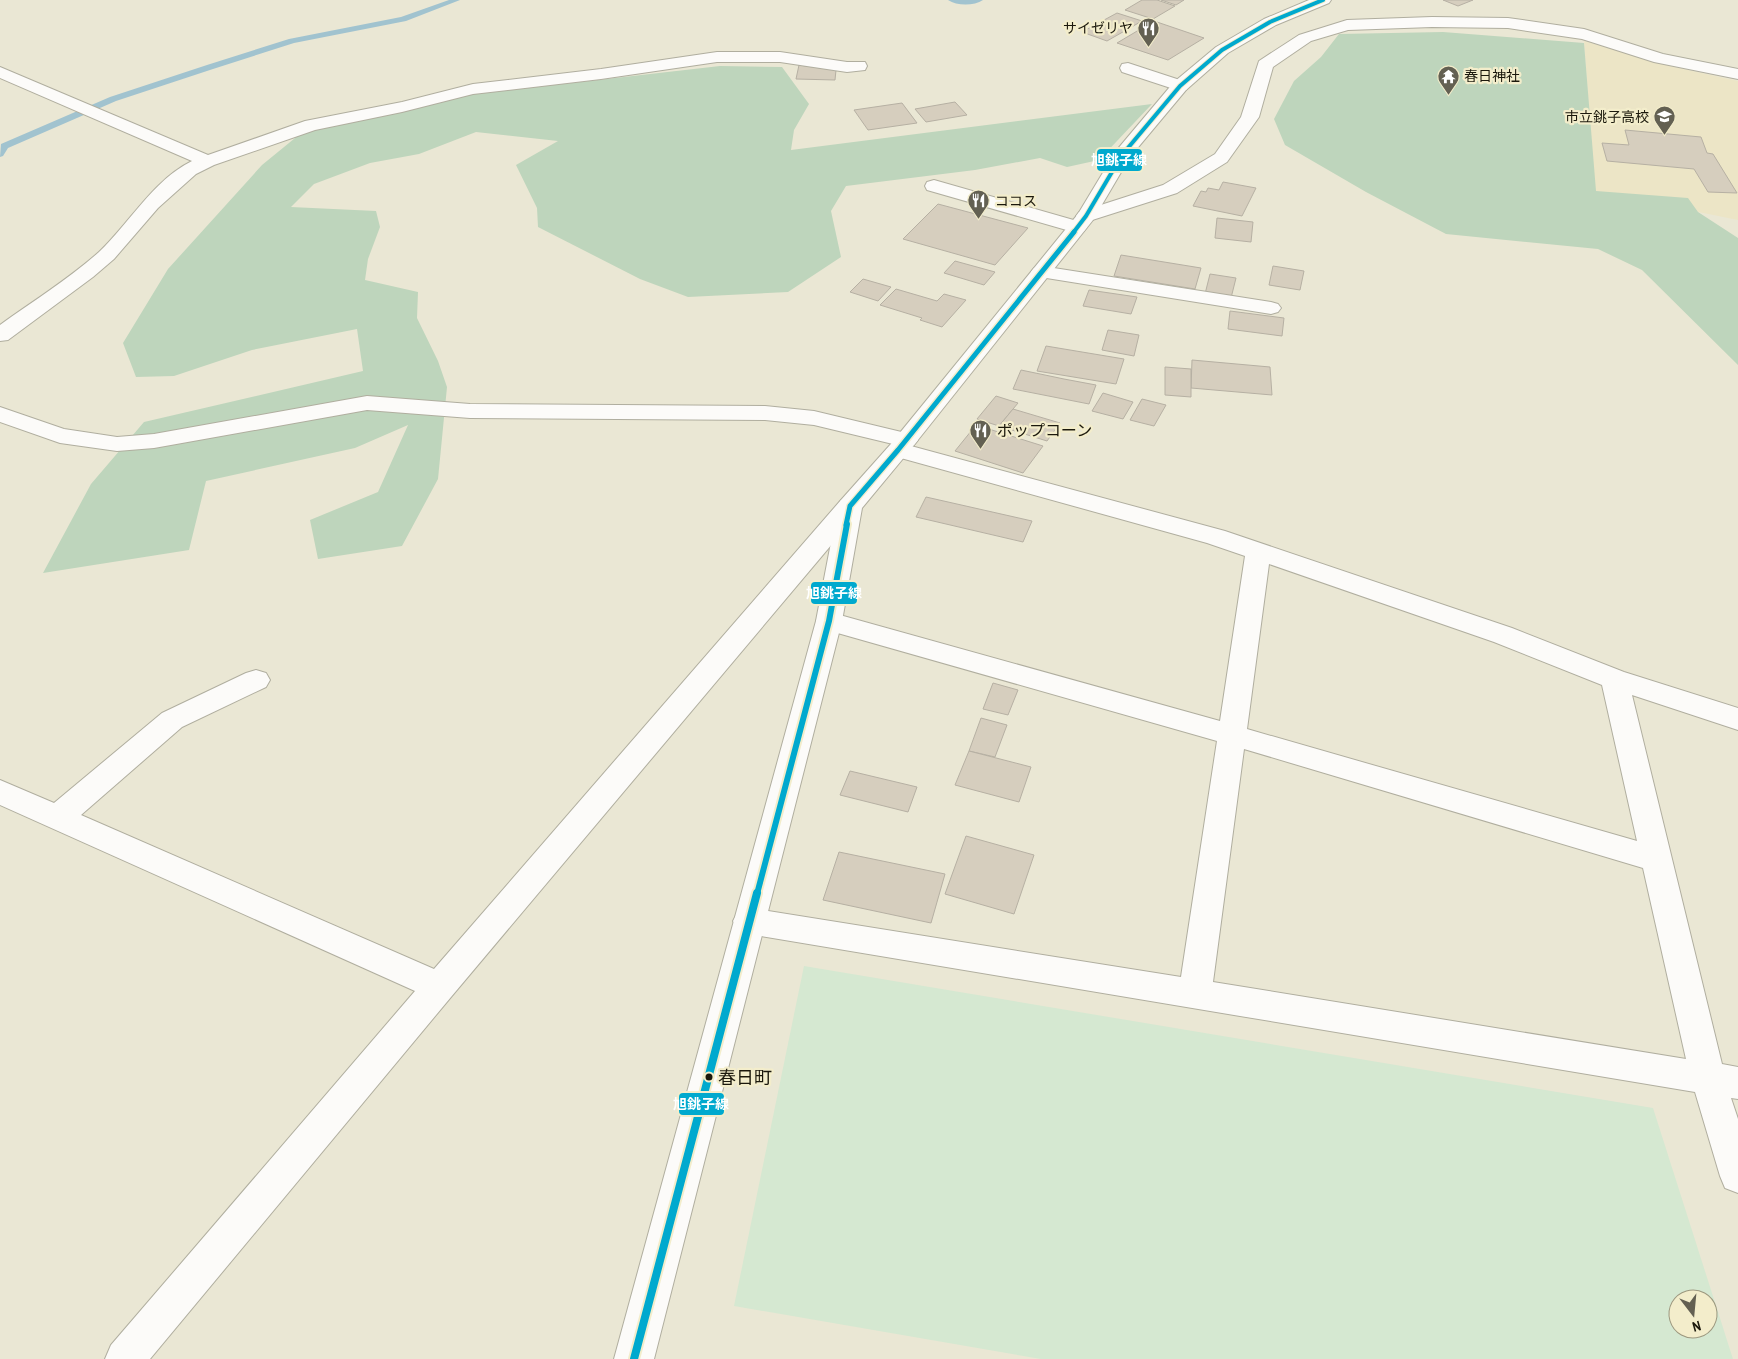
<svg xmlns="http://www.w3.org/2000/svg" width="1738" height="1359" viewBox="0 0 1738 1359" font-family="'Archivo Narrow','Noto Sans JP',sans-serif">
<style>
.built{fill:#ece5c6}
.green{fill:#d5e8d1;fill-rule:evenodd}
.forest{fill:#bed5bc}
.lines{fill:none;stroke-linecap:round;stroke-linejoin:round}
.stream{fill:#a1c3cf;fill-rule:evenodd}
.building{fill:#d6cebe;stroke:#b6b0a3}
.minor-casing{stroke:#b0ae9f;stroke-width:2}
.highway-casing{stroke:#b0ae9f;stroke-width:2}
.minor{fill:#fcfbf9;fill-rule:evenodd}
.highway{fill:#fcfbf9;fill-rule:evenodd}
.bus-1-far3-casing{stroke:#f3edcb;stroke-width:6}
.bus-1-far2-casing{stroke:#f3edcb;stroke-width:8}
.bus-1-far1-casing{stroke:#f3edcb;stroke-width:10}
.bus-1-casing{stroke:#f3edcb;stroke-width:12}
.bus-1-far3{stroke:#00a9ce;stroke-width:4}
.bus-1-far2{stroke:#00a9ce;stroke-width:5}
.bus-1-far1{stroke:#00a9ce;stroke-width:6}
.bus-1{stroke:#00a9ce;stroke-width:8}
.bus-dot{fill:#1b180c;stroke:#f3edcb;stroke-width:2}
.labels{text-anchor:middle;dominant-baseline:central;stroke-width:4.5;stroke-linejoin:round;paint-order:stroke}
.far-poi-label{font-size:14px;fill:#1b180c;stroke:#f3edcb;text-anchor:end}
.poi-label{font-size:16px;fill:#1b180c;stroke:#f3edcb;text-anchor:start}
.near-bus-label{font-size:18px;fill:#1b180c;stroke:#f3edcb;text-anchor:start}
.line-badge{stroke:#f3edcb;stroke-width:2}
.badge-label{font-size:14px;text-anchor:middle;font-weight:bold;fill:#fff}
</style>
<rect width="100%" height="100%" fill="#eae7d4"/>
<polygon class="built" points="1584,41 1674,67 1738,81 1738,220 1595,191"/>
<path class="green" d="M 804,966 L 1653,1108 L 1733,1359 L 1041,1359 L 734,1306 ZM 1678,1299 L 1708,1299 L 1708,1329 L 1678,1329 Z"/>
<g class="forest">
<polygon points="1443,32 1584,43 1596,191 1688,198 1698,212 1738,238 1738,365 1642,270 1598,249 1446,234 1366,192 1285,145 1274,119 1294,81 1321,57 1339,34"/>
<polygon points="720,66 782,67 809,104 794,130 791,150 1152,104 1099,160 1067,167 1040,158 975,170 846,186 831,211 841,257 788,292 688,297 640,279 538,227 537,208 516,165 558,141 476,132 419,154 370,163 314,184 291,207 376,211 380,227 368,259 365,280 418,292 417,318 438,361 447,387 438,479 402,546 318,559 310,520 378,492 408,425 355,448 206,481 189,550 43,573 91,484 144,422 363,371 357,329 252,350 174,376 136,377 123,343 168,269 262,165 311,125 467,95"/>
</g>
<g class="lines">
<g class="stream">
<polygon points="449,0 460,0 406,21 294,43 213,69 116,101 8,148 3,156 0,157 1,144 110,97 207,65 289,39 401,17"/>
<path d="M 948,0 L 983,0 C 974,6 957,6 948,0 Z"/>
</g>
</g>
<g class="building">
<polygon points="1142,0 1157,0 1175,6 1153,19 1125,10"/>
<polygon points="1161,0 1184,0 1176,5"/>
<polygon points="1443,0 1473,0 1458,6"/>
<polygon points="1117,13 1142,21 1107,41 1082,32"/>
<polygon points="1154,21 1204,38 1168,60 1117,43"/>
<polygon points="799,65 836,70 835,80 796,79"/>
<polygon points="955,102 967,115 926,122 915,109"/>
<polygon points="902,103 917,123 868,130 854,110"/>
<polygon points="1625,130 1701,137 1707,153 1713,154 1737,193 1708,192 1694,169 1607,161 1602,143 1629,145"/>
<polygon points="1223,182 1256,188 1242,216 1193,206 1201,191 1206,192 1208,188 1219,190"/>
<polygon points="938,204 1028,228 995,265 903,239"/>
<polygon points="1217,218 1253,222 1251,242 1215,238"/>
<polygon points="1121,255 1201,268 1195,289 1114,276"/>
<polygon points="955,261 995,272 984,285 944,273"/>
<polygon points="1273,266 1304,271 1300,290 1269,285"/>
<polygon points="1210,274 1236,278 1231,298 1205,294"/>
<polygon points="863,279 891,287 878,301 850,292"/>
<polygon points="896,289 937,301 944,294 966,300 942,327 920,320 922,318 880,305"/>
<polygon points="1089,290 1137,297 1131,314 1083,306"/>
<polygon points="1230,311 1284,318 1282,336 1228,329"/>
<polygon points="1108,330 1139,335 1134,356 1102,350"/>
<polygon points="1046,346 1124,359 1116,384 1037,371"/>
<polygon points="1192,360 1270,367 1272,395 1191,388"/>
<polygon points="1165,367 1191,369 1191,397 1165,395"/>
<polygon points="1021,370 1064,379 1096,385 1089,404 1013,389"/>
<polygon points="1103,393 1133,402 1123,419 1092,411"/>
<polygon points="996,396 1018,403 999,426 977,419"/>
<polygon points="1142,399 1166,405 1154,426 1130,420"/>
<polygon points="1013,409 1060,423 1047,441 999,426"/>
<polygon points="976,425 1043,446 1023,473 955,451"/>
<polygon points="926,497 1032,521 1023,542 916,517"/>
<polygon points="993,683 1018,690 1008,715 983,709"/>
<polygon points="981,718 1007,725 995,757 969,751"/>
<polygon points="969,751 1031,767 1019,802 955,785"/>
<polygon points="850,771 917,787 908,812 840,795"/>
<polygon points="966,836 1034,855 1014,914 945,894"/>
<polygon points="839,852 945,874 931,923 823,900"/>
</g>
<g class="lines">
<defs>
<g id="minor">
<polygon points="1432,17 1508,18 1584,29 1663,54 1738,69 1738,79 1654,62 1582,39 1508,28 1432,27 1348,30 1311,41 1273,67 1259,117 1227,162 1177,193 1086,222 1079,220 1076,216 1079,212 1163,185 1215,154 1241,117 1259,61 1299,35 1347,20"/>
<path d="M 717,52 L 780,52 L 847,62 L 865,62 L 867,66 L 865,70 L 847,72 L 780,62 L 717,62 L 601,79 L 473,94 L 402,112 L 315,130 L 214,165 L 196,174 L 158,208 L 114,259 L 93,277 L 8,340 L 0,341 L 0,325 C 33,301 69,279 99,252 C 130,223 152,181 192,161 L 0,78 L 0,67 L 208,155 L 305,121 L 402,102 L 473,84 L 601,69 Z"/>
<polygon points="1128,63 1186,82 1189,86 1186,90 1180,91 1122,72 1120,68 1122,64"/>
<polygon points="934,180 1084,223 1087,227 1084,231 1077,233 927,190 925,186 927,182"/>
<polygon points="1041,266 1271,302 1278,304 1281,308 1278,312 1271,314 1034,276 1031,272 1034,268"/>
<path d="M 367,396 L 470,404 L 765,406 L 814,411 L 914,435 L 918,440 L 914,445 L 911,446 L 1225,531 L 1512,628 L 1624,672 L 1738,708 L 1738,730 L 1632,695 L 1722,1064 L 1738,1067 L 1738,1099 L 1731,1098 L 1738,1119 L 1738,1193 L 1725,1188 L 1720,1176 L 1695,1092 L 749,934 L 738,930 L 733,921 L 738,912 L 749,908 L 1181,977 L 1217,741 L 820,628 L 816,621 L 820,614 L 829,612 L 1220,721 L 1245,556 L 1207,543 L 890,455 L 886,450 L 893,444 L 814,425 L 765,420 L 470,418 L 367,410 L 154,448 L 117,451 L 60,443 L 0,422 L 0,407 L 64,429 L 117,437 L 154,434 ZM 1269,564 L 1494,642 L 1602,685 L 1637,841 L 1247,729 ZM 1244,749 L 1643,868 L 1686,1059 L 1213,982 Z"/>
<polygon points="850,498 859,500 862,506 859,512 451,997 150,1359 105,1359 111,1345 415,991 0,805 0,780 54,803 162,713 246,673 256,670 266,673 270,680 266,687 182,727 81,815 434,969 841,500"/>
</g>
<polygon id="highway" points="1309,0 1331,0 1329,3 1276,25 1228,53 1186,90 1130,157 1093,220 906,455 862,508 842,621 654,1359 614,1359 816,621 838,506 841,500 890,445 1078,214 1116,151 1174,82 1216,47 1264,19"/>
</defs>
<use href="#minor" class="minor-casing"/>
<use href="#highway" class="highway-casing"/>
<use href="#minor" class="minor"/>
<use href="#highway" class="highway"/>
<defs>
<polyline id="bus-1-far3" points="1073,233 1086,216 1122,155 1180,86 1222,50 1270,22 1323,0"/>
<polyline id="bus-1-far2" points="846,525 850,506 898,450 1074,232"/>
<polyline id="bus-1-far1" points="757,894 829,621 847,524"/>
<polyline id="bus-1" points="634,1359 757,893"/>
</defs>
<use href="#bus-1-far3" class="bus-1-far3-casing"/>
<use href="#bus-1-far2" class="bus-1-far2-casing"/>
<use href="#bus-1-far1" class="bus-1-far1-casing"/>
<use href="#bus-1" class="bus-1-casing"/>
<use href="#bus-1-far3" class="bus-1-far3"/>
<use href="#bus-1-far2" class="bus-1-far2"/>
<use href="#bus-1-far1" class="bus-1-far1"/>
<use href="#bus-1" class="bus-1"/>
</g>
<defs>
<symbol id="restaurant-pin" viewBox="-11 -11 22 30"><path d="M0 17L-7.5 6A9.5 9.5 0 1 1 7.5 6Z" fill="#636052" stroke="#f3edcb"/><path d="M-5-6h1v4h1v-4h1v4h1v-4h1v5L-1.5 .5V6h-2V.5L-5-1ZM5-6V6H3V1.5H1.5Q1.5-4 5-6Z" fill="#fff"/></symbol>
<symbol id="temple-pin" viewBox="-11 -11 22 30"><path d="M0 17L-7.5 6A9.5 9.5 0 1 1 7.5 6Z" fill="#636052" stroke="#f3edcb"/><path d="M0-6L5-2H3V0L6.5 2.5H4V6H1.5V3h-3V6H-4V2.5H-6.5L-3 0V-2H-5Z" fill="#fff"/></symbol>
<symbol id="school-pin" viewBox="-11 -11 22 30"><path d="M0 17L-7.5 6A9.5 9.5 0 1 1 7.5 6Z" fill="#636052" stroke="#f3edcb"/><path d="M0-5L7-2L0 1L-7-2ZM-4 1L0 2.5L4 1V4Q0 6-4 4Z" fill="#fff"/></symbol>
</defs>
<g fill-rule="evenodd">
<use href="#restaurant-pin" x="1136" y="16" width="25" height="34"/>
<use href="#temple-pin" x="1436" y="64" width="25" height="34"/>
<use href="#school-pin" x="1652" y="104" width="25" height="34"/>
<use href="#restaurant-pin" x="966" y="188" width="25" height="34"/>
<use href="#restaurant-pin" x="968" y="418" width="25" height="34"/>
</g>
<circle class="bus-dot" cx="709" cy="1077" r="4.5"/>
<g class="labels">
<g class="far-poi-label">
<text x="1133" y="28">サイゼリヤ</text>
<text x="1464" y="76" text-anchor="start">春日神社</text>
<text x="1649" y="117">市立銚子高校</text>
<text x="995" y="201" text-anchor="start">ココス</text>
</g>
<g class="poi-label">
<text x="997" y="430">ポップコーン</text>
</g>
<g class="near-bus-label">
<text x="718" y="1077">春日町</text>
</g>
</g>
<g class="line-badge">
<rect x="1096" y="148" width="47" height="24" rx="5" fill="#00a9ce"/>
<rect x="810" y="581" width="48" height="24" rx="5" fill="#00a9ce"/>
<rect x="678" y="1092" width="47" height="24" rx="5" fill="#00a9ce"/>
</g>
<g class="badge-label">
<text x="1119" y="165">旭銚子線</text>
<text x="834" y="598">旭銚子線</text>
<text x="701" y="1109">旭銚子線</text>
</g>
<g transform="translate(1693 1314) rotate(164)"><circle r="24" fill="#f3edcb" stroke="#9d987f"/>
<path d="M0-4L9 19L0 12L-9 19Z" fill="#636052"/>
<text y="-8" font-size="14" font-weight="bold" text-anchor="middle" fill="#1b180c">N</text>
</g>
</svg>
